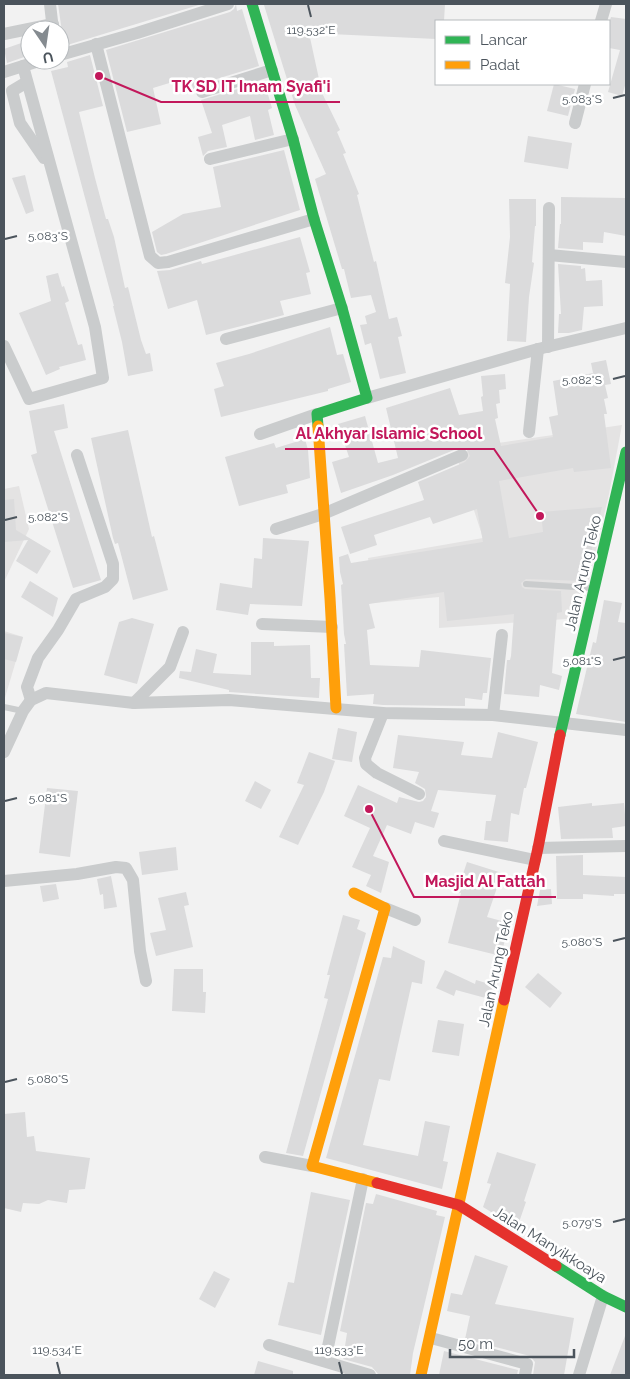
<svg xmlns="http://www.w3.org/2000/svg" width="630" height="1379" viewBox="0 0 630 1379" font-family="Raleway,sans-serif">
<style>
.education{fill:#e4e3e3}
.building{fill:#dbdbdc}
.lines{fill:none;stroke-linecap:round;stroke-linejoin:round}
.lane{stroke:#cacccd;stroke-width:6}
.street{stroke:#cacccd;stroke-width:12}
.fast{stroke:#30b455;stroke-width:11}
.slow{stroke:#ff9f0a;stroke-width:11}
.jam{stroke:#e5322d;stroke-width:11}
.ticks{fill:none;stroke:#4b545c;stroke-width:2}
.labels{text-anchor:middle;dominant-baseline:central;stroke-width:5;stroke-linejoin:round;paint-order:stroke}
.street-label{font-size:15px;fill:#4b545c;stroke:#fff}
.ticks-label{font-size:12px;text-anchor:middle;fill:#4b545c;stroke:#fff;stroke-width:5;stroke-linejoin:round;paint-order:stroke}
.leader{fill:none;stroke:#c2185b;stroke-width:2}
.callout-dot{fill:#c2185b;stroke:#fff;stroke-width:2}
.callout-label{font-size:16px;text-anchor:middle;font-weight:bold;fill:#c2185b;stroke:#fff;stroke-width:5;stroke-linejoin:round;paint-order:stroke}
</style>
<rect width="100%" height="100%" fill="#f2f2f2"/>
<g class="education">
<polygon points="622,425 609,494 580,618 439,628 439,597 374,603 368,558 483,538 458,461 471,447"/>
<polygon points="19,486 29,529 4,582 4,489"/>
<polygon points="4,631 23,637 4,701"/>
</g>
<g class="building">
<polygon points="58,4 202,4 64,46"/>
<polygon points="236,4 237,11 242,9 259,66 200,84 194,91 189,77 153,88 161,124 127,132 106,50 230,12 234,9"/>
<polygon points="270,4 445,4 444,21 436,21 436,39 309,33 322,93 340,130 337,132 346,153 343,154 359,194 357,195 374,262 376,261 389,319 397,317 402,336 398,337 406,373 380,379 371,343 365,345 360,325 367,324 365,316 376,312 371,295 351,298 344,269 342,269 315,179 326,174 295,105 264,5"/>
<polygon points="611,17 626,19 626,82 622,96 608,92 620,50 609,48 609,23"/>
<polygon points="30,40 30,55 7,63 4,49"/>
<polygon points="90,55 103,106 79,112 95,178 106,219 108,219 114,237 125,288 128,287 141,340 146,354 150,353 153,371 128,376 122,342 113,306 114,306 51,71 68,67 67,62"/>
<polygon points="264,81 272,108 268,110 274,135 255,140 250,116 222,125 227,147 208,151 203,156 198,137 212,133 201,100"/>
<polygon points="554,84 575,89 568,116 547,111"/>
<polygon points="528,136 572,143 568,169 524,162"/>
<polygon points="284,150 300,210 166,254 161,255 157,252 152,232 183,214 221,207 213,167"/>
<polygon points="25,175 34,211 26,214 12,178"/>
<polygon points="561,197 626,198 626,236 604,232 603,243 583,242 583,250 558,248 560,224 561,224"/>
<polygon points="509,199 536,199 536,226 535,226 532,262 534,263 529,297 526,342 507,341 510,284 505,283 510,237"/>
<polygon points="300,237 310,272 306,273 311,294 280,301 284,315 206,335 197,300 168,309 157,271 170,270 201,261 202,264"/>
<polygon points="558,264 581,266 581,269 585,268 586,281 602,280 603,306 584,307 582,330 569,333 558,333 559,314 561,314"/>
<polygon points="58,273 62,287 64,286 69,301 65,303 78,345 82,344 86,360 59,367 60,369 46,375 19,313 51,301 46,276"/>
<polygon points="330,327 337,355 343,354 351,382 328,389 328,391 221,417 214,389 224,386 216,363 249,354"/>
<polygon points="606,360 611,384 605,385 608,398 604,399 607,414 604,414 611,468 574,472 573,468 499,481 509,538 543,532 541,512 602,507 584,581 526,579 521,583 522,587 525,589 561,591 562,612 557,613 552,673 562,676 559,690 540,685 539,697 504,694 507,660 510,660 511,656 514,614 447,621 444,592 369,604 375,628 367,630 370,665 419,667 421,650 491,658 487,693 483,693 482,700 465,698 465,706 383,705 373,704 374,694 347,696 344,644 346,644 344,634 341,585 343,584 340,572 339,557 348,554 351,563 483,542 477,509 433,524 430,517 374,535 377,545 350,554 341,527 424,500 418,482 465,462 470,456 466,448 459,448 393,475 341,493 332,462 349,457 338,424 365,416 378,463 398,458 386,408 450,388 459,415 483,411 481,397 483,396 481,376 505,374 506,389 499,390 500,403 496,404 498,418 495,419 501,446 553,437 549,417 558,415 553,381 593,373 591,363"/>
<polygon points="64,404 68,428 54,431 101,580 73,588 31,455 37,453 29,411"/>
<polygon points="128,430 152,537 154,536 168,590 133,600 118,543 115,544 113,538 91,438"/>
<polygon points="305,439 308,450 310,478 286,485 288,493 239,506 225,457 274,443 276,448"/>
<polygon points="14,499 16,530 51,551 37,574 16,561 28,540 4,542 4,500"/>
<polygon points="263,538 309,541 302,606 250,604 248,615 216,610 220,583 252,588 254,558 262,559"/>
<polygon points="30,581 58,598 53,617 21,597"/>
<polygon points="604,600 622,603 618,622 626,623 626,722 576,714 593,642 596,643"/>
<polygon points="132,618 154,624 137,684 104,675 119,622"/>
<polygon points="4,633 23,637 16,662 4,659"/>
<polygon points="251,642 274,642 274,646 310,645 311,678 320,678 319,698 229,692 229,690 179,678 180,671 191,672 196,649 217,654 213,673 251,675"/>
<polygon points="338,728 357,732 352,762 332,759"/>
<polygon points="498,732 538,742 526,788 524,788 519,815 511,813 508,842 484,840 486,821 491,821 496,795 438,790 431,811 439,813 434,828 415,822 411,834 387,825 373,856 389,862 381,893 366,886 371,875 352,867 370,828 344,816 358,785 397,803 399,797 419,802 423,801 426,797 425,789 415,783 419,772 393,768 398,735 464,742 461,755 492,758"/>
<polygon points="309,752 335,761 324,792 298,845 279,837 304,785 297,783"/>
<polygon points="255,781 271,790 261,809 245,801"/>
<polygon points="47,788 78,791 70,857 39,853"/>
<polygon points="592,803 592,806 624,803 626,826 612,828 613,838 561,839 558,807"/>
<polygon points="176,847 178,870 142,875 139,852"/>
<polygon points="583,855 583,875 626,877 626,894 614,894 614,896 583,894 583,899 557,899 556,856"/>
<polygon points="467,862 502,873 487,917 509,923 501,956 448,943 461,893 457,892"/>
<polygon points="111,876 117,907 104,909 103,894 100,895 97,879"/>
<polygon points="56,884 59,899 43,902 40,886"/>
<polygon points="551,889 552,904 537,906 540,890"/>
<polygon points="186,892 189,905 184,906 193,947 156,956 150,933 166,930 158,898"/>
<polygon points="343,915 360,920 357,929 366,933 303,1156 286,1153 328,999 324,998 330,975 327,975"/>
<polygon points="393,946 425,961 422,984 412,982 390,1081 379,1079 363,1145 418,1156 425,1121 450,1126 443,1161 448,1162 442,1189 326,1158 383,957 391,958"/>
<polygon points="174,969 203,969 203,992 206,992 205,1013 172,1011"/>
<polygon points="445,970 475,984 476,980 493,985 491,991 494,993 493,1000 456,990 454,996 436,988"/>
<polygon points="538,973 562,993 550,1008 525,987"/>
<polygon points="438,1020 464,1024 459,1056 432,1052"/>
<polygon points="25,1112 27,1137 34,1136 36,1151 90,1158 85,1189 69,1190 67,1203 48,1200 39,1204 23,1203 21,1212 4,1208 4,1114"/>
<polygon points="497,1152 536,1164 524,1201 526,1202 517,1228 483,1207 491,1184 487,1183"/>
<polygon points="311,1192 350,1200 321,1335 278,1325 288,1282 294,1283"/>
<polygon points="376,1194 437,1211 436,1215 445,1217 413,1353 410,1375 384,1375 378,1374 372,1367 343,1359 347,1333 340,1331 366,1203 373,1204"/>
<polygon points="475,1255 508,1266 495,1304 574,1318 564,1375 533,1375 535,1362 530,1356 465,1339 470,1316 447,1311 451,1293 462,1295"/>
<polygon points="214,1271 230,1279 215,1308 199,1299"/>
<polygon points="625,1336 626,1337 626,1375 610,1375"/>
<polygon points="444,1351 518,1370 517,1375 439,1375"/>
<polygon points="258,1361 293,1371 293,1375 254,1375"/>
</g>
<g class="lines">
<g class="lane">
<polyline points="526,584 591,588"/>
<polyline points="4,707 23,711"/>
</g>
<g class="street">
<polyline points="50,4 53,30"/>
<polyline points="601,21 606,4"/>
<polyline points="4,34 53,24"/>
<polyline points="96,44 150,256 158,263 168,262 314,219"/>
<polyline points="60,55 137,33 228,4"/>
<polyline points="4,72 42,60"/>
<polyline points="27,82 12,91 20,123 44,158"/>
<polyline points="202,92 272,70"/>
<polyline points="575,123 585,84"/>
<polyline points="210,159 293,139"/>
<polyline points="549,255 626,262"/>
<polyline points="226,339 342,308"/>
<polyline points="4,346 29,399 103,378 95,327 23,66"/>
<polyline points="548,347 549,208"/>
<polyline points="367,398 538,349 626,328"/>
<polyline points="529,432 538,349"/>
<polyline points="260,434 317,414"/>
<polyline points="276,529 323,514 462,455"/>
<polyline points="262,624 332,627"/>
<polyline points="31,700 27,687 38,658 58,630 76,599 105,587 113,579 113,564 77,455"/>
<polyline points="134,703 170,667 183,632"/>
<polyline points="383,713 365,758 366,764 377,773 419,794"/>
<polyline points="493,715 502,635"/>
<polyline points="4,752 23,711 31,700 46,693 134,703 229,700 383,713 493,715 626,730"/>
<polyline points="444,841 535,860"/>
<polyline points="538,848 626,846"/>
<polyline points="4,881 77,874 116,867 126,868 133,880 140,951 146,981"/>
<polyline points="385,908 415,920"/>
<polyline points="265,1157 312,1166"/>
<polyline points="431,1338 527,1364 525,1375"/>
<polyline points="269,1345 370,1375"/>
<polyline points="325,1361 363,1179"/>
<polyline points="579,1375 603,1296"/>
</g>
<g class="fast">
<polyline points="252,4 293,139 314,219 342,308 367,398 317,414 318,426"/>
<polyline points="560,735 626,452"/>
<polyline points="556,1266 603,1296 626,1307"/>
</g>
<g class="slow">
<polyline points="318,426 330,598 336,708"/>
<polyline points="354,893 385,908 312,1166 377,1183"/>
<polyline points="421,1375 504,1000"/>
</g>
<g class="jam">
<polyline points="504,1000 538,848 560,735"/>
<polyline points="377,1183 459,1205 556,1266"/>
</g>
</g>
<path class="ticks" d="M 308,5 L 311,17M 613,98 L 625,95M 5,239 L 17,236M 613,379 L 625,376M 5,520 L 17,517M 613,660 L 625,657M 5,801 L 17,798M 613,941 L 625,938M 5,1082 L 17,1079M 613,1222 L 625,1219M 57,1362 L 60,1374M 339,1362 L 342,1374"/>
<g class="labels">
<g class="street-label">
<text transform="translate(583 573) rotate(-77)">Jalan Arung Teko</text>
<text transform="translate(496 969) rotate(-78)">Jalan Arung Teko</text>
<text transform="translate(550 1245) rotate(32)">Jalan Manyikkoaya</text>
</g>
</g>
<g class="ticks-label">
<text x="311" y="34">119.532°E</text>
<text x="582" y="103">5.083°S</text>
<text x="48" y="240">5.083°S</text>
<text x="582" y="384">5.082°S</text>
<text x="48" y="521">5.082°S</text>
<text x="582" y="665">5.081°S</text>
<text x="48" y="802">5.081°S</text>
<text x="582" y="946">5.080°S</text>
<text x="48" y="1083">5.080°S</text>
<text x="582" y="1227">5.079°S</text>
<text x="57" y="1354">119.534°E</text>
<text x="339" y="1354">119.533°E</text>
</g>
<path class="leader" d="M99 76L161 102H340M540 516L494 449H285M369 809L414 897H556"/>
<g class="callout-dot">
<circle cx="99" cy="76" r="5"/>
<circle cx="540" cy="516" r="5"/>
<circle cx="369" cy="809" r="5"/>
</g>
<g class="callout-label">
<text x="251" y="92">TK SD IT Imam Syafi'i</text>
<text x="389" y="439">Al Akhyar Islamic School</text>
<text x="485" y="887">Masjid Al Fattah</text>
</g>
<rect width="630" height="1379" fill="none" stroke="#4b545c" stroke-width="10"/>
<rect x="435" y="20" width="175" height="65" fill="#ffffff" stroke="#b7bbbe"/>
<rect x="445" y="36" width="25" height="8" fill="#30b455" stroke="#b7bbbe"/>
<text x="480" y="45" font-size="15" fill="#4b545c">Lancar</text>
<rect x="445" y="61" width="25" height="8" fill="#ff9f0a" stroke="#b7bbbe"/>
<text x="480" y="70" font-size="15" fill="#4b545c">Padat</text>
<g transform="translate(45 45) rotate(167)"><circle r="24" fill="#ffffff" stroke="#b7bbbe"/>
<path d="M0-4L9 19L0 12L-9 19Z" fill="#858b90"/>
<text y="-8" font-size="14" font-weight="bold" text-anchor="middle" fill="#4b545c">U</text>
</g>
<path d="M450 1349v8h124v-8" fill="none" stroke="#4b545c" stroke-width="2.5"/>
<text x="458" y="1349" font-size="15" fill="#4b545c" stroke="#ffffff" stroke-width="4" paint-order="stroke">50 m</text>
</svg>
